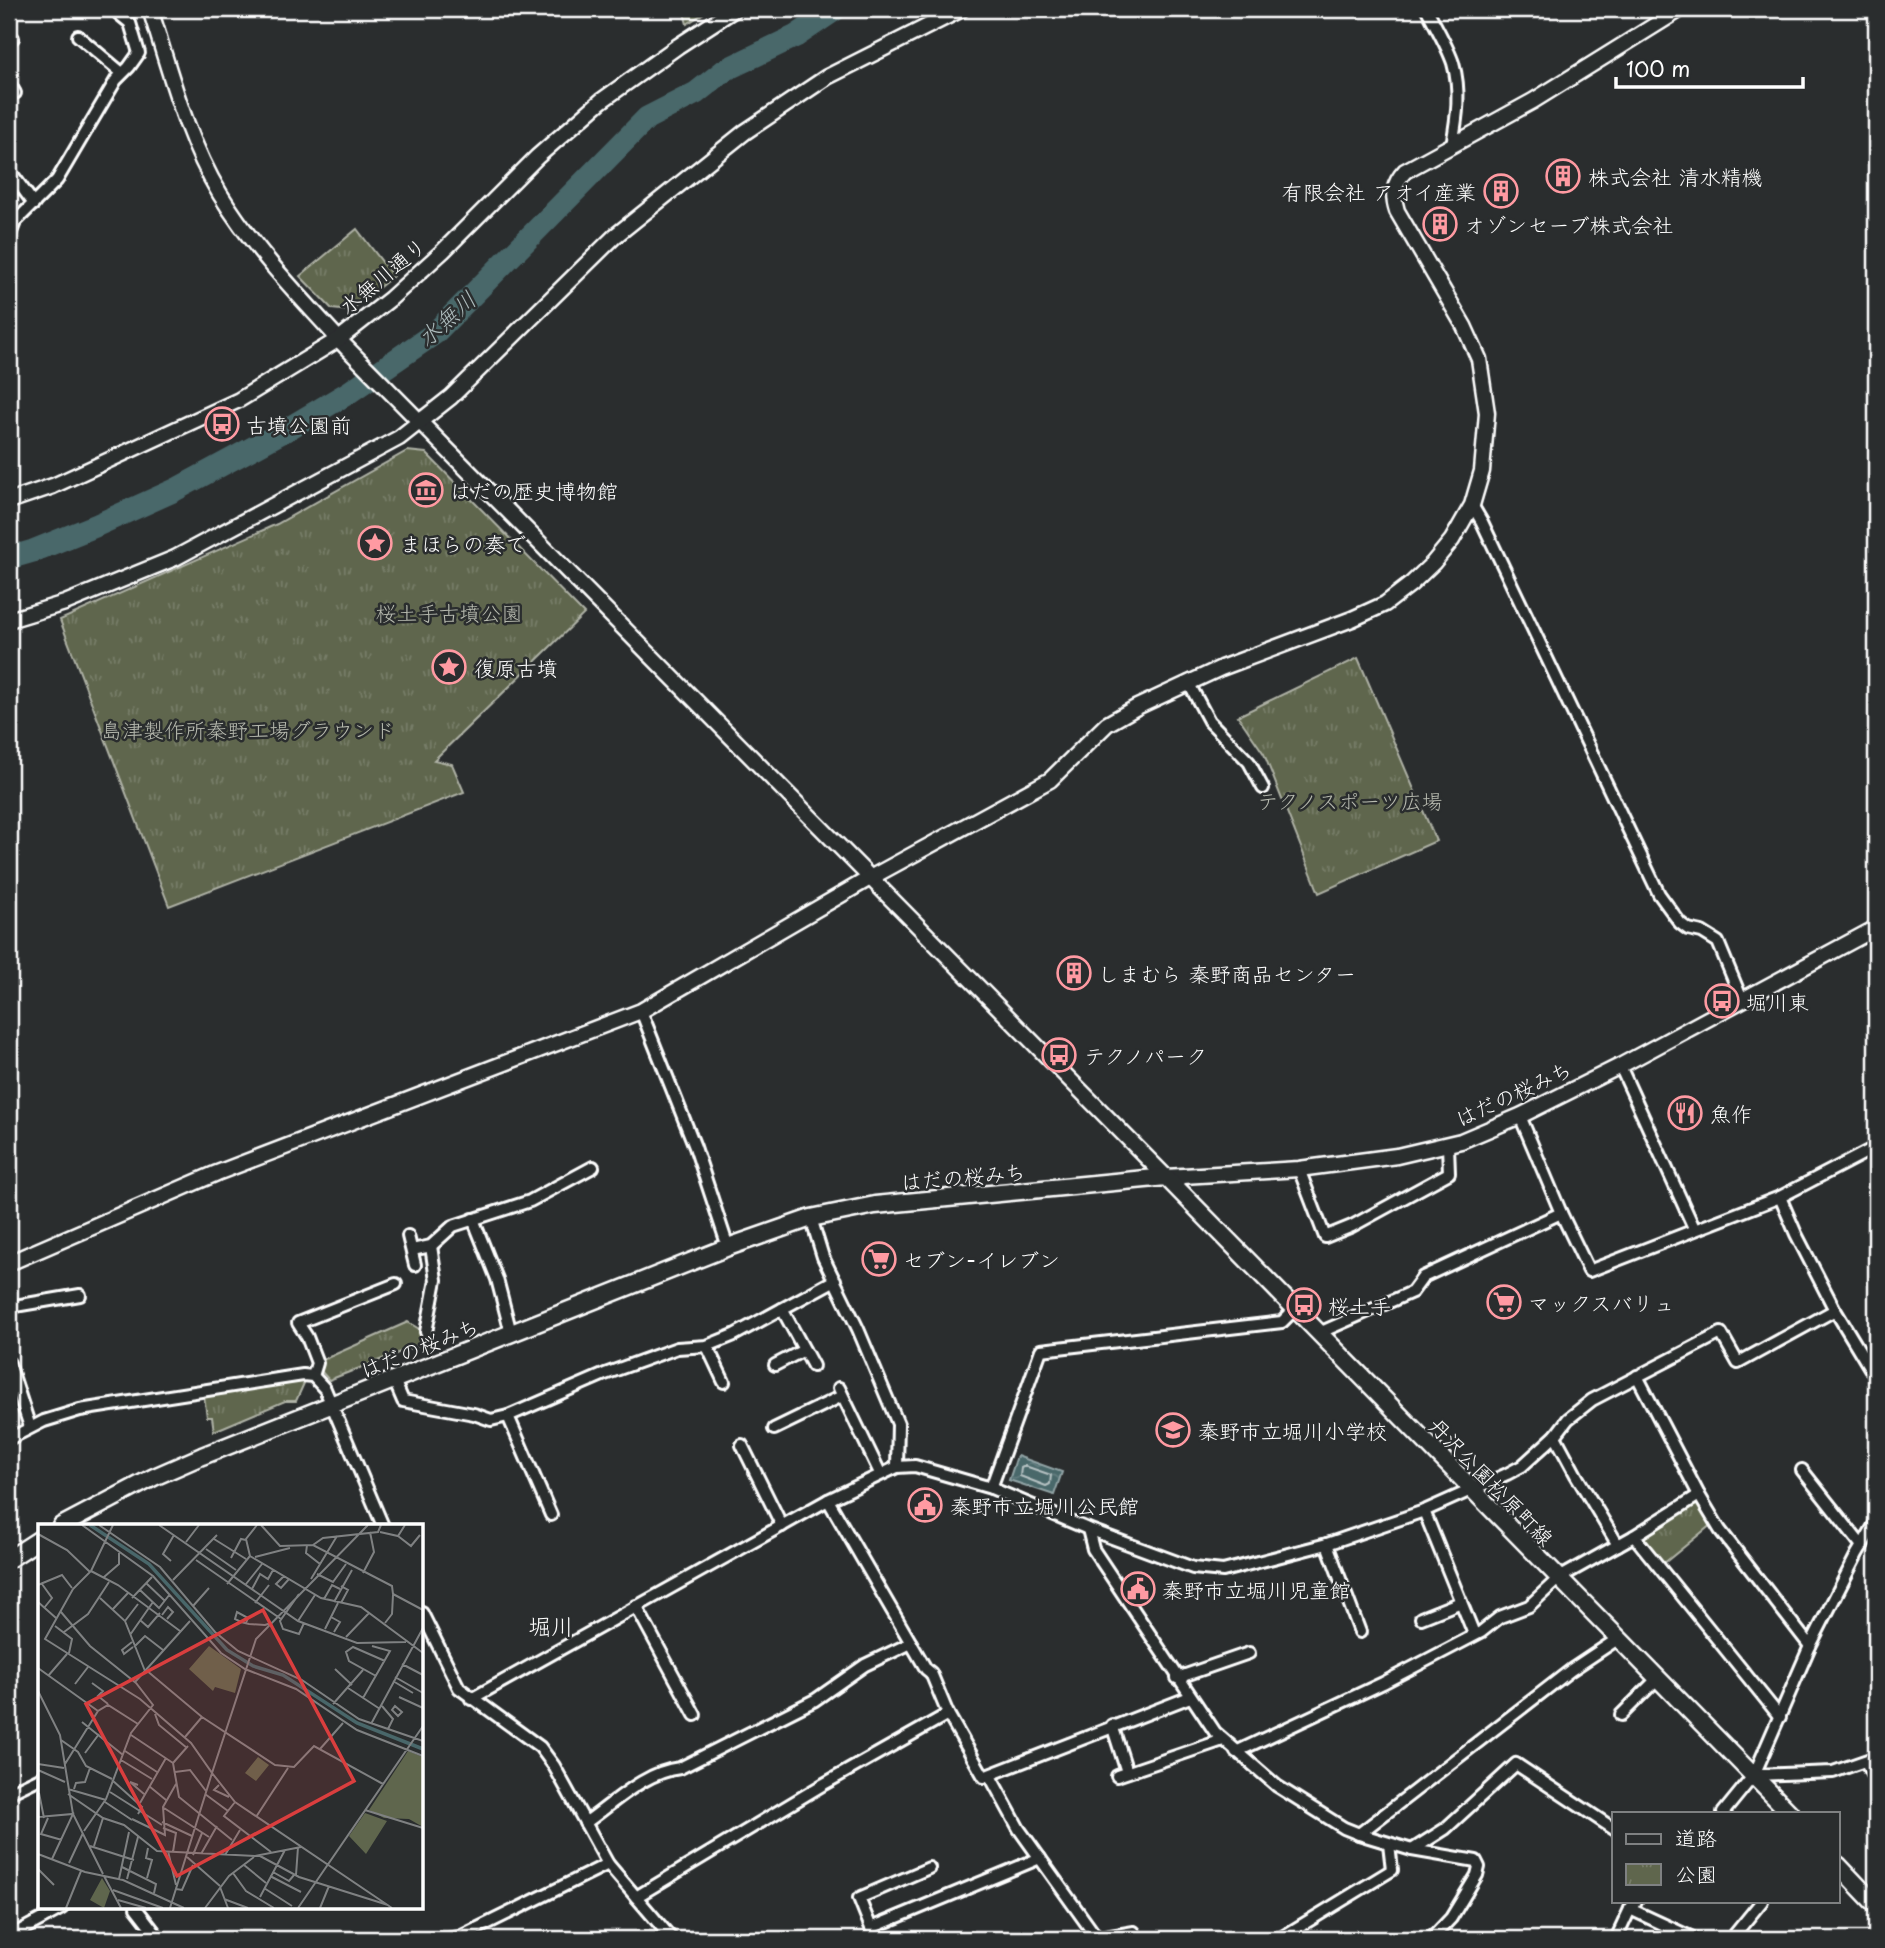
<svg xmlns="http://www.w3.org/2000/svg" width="1885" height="1948" viewBox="0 0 1885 1948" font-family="'Playpen Sans','Klee One',sans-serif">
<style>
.park{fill:url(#park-tufts);stroke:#afb2a6;stroke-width:2}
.water{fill:url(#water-ripples);stroke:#92a4a6;stroke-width:2}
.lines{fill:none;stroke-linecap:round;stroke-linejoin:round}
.shore{stroke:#b6c2c3;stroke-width:2}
.river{stroke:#49676a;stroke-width:23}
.minor-casing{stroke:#fff;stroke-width:16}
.tertiary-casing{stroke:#fff;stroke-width:19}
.secondary-casing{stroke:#fff;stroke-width:21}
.minor{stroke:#2a2d2e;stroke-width:10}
.tertiary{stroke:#2a2d2e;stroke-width:14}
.secondary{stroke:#2a2d2e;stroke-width:16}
.labels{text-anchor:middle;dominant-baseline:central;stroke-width:5;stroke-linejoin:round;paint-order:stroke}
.poi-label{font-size:21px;fill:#fff;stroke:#2a2d2e;text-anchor:start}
.street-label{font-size:21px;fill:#fff;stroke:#2a2d2e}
.park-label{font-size:21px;fill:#b7baaf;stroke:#2a2d2e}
.water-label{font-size:23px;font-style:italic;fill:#adbbbc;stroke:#2a2d2e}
.neighbourhood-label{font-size:23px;fill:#fff;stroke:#2a2d2e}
.inset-river{fill:none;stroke:#49676a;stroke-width:3.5}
.inset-road{fill:none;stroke:#7f8182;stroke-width:2}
.view{fill:#da3e3e;fill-opacity:0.15;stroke:#da3e3e;stroke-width:3.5}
.inset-edge{fill:none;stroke:#fff;stroke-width:3.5}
</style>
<defs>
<pattern id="park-tufts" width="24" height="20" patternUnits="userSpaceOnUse" patternTransform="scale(1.75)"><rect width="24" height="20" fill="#5f664d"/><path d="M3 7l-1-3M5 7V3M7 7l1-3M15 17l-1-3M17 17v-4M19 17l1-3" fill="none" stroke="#777d68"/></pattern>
<pattern id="water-ripples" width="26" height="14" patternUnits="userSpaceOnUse" patternTransform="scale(1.75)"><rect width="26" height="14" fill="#49676a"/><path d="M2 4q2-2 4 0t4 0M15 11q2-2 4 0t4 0" fill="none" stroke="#647e80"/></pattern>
</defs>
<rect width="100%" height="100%" fill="#2a2d2e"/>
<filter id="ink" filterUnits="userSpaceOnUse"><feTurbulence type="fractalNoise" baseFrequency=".0143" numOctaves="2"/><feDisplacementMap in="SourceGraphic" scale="14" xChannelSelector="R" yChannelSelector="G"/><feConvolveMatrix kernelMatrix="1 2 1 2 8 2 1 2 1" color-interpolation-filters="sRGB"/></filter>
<g filter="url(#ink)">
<g class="park">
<polygon points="683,9 710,9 687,24"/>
<polygon points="357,229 393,276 350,311 332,309 300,276"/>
<polygon points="407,451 426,453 584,614 434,760 452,764 464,792 169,906 60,620 277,524"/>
<polygon points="1358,658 1436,841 1319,893 1264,754 1238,716"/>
<polygon points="408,1322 424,1332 426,1342 329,1380 319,1369 320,1361"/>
<polygon points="305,1381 296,1401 285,1401 214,1431 212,1417 207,1417 204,1396"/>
<polygon points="1694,1503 1700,1504 1712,1524 1663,1564 1643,1539 1645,1534"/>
</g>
<polygon class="water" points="1017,1456 1062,1472 1054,1495 1009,1480"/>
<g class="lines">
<polygon class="shore" points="1025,1466 1051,1475 1050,1484 1046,1486 1020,1476 1021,1468"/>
<polyline class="river" points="9,558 33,551 95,526 175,490 286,430 348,393 435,333 647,118 696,93 725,70 796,36 836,9"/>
<defs>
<g id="minor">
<path d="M 1427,9 C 1435,26 1447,45 1453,63 C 1461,91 1457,117 1452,145"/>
<polyline points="78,36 122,73"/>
<polyline points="9,40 13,38"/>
<polyline points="9,83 15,93"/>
<polyline points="9,170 34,204"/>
<polyline points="9,237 15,222 57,180 116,80 129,67 139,53 130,23 119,14 117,9"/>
<polyline points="1472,505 1482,522 1659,894 1680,923 1688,929 1702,932 1718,942 1742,1000"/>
<polyline points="1188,682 1209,721 1249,762 1263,788"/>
<polyline points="641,1011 695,1147 728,1247"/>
<polyline points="1620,1066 1694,1228"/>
<polyline points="1520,1116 1561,1213 1589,1271 1780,1197 1876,1147"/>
<polyline points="1299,1169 1325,1237 1352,1226 1449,1173 1448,1145"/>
<polyline points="1780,1197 1796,1234 1835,1310 1876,1378"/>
<polyline points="811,1218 823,1257 858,1329 898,1424 897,1467"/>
<polyline points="473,1219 497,1279 511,1333"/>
<polyline points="408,1236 415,1265"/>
<polyline points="412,1250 431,1246 453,1226 530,1201 593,1167"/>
<polyline points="9,1307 80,1295"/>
<polyline points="782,1309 813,1366"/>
<polyline points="426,1332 436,1280 431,1246"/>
<polyline points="1319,1333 1412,1292 1423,1277 1561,1213"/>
<polyline points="707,1346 724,1382"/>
<polyline points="9,1363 30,1427"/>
<polyline points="775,1365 804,1350"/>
<polyline points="313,1376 317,1363 307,1337 298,1323 396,1284"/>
<polyline points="1637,1376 1699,1495 1720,1530 1810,1646"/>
<polyline points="394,1380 403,1401 474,1414 491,1420 508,1416 605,1374 677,1348 707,1346 734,1335 835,1280"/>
<polyline points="839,1388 880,1473"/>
<polyline points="508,1416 551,1515"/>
<polyline points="774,1429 842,1396"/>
<polyline points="1555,1436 1576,1475 1618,1545"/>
<polyline points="9,1439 44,1421 80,1410 303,1375 313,1376 325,1389 383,1526"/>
<polyline points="742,1445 782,1526"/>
<polyline points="1802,1470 1862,1546"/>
<polyline points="991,1488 1041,1350 1282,1322 1295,1309"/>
<polyline points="828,1500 926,1669 931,1673 948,1714 984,1777 1190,1697"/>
<polyline points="1424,1511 1474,1634"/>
<polyline points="1088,1529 1093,1549 1215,1732 1277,1786 1344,1828 1359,1834 1412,1850 1476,1861 1479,1867 1477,1875 1451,1918 1431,1939"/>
<polyline points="1634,1536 1780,1717"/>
<polyline points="1327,1544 1360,1632"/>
<polyline points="636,1606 695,1715"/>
<polyline points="422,1613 459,1688 540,1747 554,1766 608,1864 672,1939"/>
<polyline points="1421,1618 1461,1602"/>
<polyline points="1177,1678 1249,1653"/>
<polyline points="471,1699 828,1500 897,1467 915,1466 991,1488 1088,1529 1193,1568 1223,1571 1327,1544 1424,1511 1507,1474 1522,1466 1555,1436 1568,1419 1592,1400 1721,1333 1738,1363 1835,1310"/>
<polyline points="1621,1715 1658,1678"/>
<polyline points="1112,1725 1127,1772"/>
<polyline points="1236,1752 1383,1683 1481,1632 1500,1617 1529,1606 1559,1578 1634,1536 1699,1495"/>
<polyline points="1866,1763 1876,1782"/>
<polyline points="1754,1775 1833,1772 1876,1757"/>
<polyline points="990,1776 1019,1829 1097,1938"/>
<polyline points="1117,1776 1223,1740"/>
<polyline points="9,1793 40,1778"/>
<polyline points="1723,1813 1754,1775 1810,1646 1857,1554 1876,1522"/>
<path d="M 585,1823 C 614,1803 644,1772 680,1768 L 815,1700 L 865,1665 L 911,1643"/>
<polyline points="1359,1834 1571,1670 1619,1638"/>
<polyline points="1412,1850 1445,1829 1516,1764 1614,1829"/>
<polyline points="929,1868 859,1898 871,1928 1040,1858"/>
<polyline points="636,1897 824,1784 948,1714"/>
<polyline points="136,1908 160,1939"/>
<polyline points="1630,1909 1695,1939"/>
<polyline points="9,1937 62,1908"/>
<polyline points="448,1939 460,1937 608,1864"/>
<polyline points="1093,1939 1134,1932 1135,1939"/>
<polyline points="1279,1939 1392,1870 1389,1844"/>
<polyline points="1616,1939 1630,1909 1636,1901"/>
<polyline points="1731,1939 1762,1901"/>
</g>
<g id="tertiary">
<path d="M 150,9 C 170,71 186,138 220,194 C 255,251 301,298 346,347 L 1166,1177 L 1299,1169 L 1397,1156 L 1461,1141 L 1520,1116 L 1620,1066 L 1876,928"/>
<polyline points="9,501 53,486 239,400 339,339 390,299 443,251 537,157 601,101 678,46 735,9"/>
<polyline points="9,620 65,603 175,558 399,438 451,397 615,236 745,132 827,77 962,9"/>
<path d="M 9,1263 L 217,1173 L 641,1011 L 870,878 L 1050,780 L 1107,724 L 1137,707 L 1221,668 L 1352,619 L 1385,604 L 1411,584 L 1433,563 L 1452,540 L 1472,505 L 1482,471 L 1487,413 L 1479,359 L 1464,326 L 1397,211 C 1392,195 1393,184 1405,171 L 1533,101 L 1681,9"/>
</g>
<g id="secondary">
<polyline points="61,1526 154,1477 202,1456 728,1247 811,1218 875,1205 1166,1177 1790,1813"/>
<polyline points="9,1559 40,1539"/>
<polyline points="1838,1865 1876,1905"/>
</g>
</defs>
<use href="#minor" class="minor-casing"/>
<use href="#tertiary" class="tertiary-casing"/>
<use href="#secondary" class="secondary-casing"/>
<use href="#minor" class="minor"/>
<use href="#tertiary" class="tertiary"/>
<use href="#secondary" class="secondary"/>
</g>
</g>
<defs>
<symbol id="building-ring" viewBox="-11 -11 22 22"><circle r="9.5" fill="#2a2d2e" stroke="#ff9aa2" stroke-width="1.5"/><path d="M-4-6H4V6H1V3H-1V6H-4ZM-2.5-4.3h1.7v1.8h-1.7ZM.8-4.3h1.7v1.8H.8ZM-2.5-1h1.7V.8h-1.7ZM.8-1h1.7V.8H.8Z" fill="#ff9aa2"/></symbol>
<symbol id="bus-ring" viewBox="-11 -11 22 22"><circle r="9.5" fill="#2a2d2e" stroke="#ff9aa2" stroke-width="1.5"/><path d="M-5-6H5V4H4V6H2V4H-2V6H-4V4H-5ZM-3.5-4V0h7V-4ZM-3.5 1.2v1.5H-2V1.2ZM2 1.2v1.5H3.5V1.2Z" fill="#ff9aa2"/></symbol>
<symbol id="museum-ring" viewBox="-11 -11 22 22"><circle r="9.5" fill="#2a2d2e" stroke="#ff9aa2" stroke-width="1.5"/><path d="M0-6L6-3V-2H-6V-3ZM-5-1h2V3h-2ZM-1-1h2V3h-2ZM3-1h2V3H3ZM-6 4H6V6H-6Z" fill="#ff9aa2"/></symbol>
<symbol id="sight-ring" viewBox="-11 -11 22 22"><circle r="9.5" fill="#2a2d2e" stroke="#ff9aa2" stroke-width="1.5"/><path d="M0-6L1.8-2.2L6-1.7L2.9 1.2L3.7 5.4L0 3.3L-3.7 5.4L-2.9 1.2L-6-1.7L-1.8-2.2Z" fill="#ff9aa2"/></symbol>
<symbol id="restaurant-ring" viewBox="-11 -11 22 22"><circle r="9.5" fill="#2a2d2e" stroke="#ff9aa2" stroke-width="1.5"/><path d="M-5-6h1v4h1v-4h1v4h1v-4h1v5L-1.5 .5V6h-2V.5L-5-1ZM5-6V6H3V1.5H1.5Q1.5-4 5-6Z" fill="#ff9aa2"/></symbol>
<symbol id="supermarket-ring" viewBox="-11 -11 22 22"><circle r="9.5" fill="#2a2d2e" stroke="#ff9aa2" stroke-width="1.5"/><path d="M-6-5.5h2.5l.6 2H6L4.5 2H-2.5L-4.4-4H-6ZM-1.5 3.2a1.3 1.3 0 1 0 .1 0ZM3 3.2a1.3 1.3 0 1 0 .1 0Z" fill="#ff9aa2"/></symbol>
<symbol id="school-ring" viewBox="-11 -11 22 22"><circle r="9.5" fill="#2a2d2e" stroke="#ff9aa2" stroke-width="1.5"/><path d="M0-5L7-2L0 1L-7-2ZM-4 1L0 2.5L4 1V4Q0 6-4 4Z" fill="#ff9aa2"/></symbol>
<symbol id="civic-ring" viewBox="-11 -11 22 22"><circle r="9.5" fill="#2a2d2e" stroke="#ff9aa2" stroke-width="1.5"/><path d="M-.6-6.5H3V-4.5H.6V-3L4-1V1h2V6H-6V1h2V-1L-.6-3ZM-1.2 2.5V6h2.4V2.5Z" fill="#ff9aa2"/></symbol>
</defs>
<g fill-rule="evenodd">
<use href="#building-ring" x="1544" y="157" width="38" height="38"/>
<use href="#building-ring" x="1482" y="172" width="38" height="38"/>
<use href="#building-ring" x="1421" y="205" width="38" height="38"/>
<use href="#bus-ring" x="203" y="405" width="38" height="38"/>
<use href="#museum-ring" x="407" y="471" width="38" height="38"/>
<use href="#sight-ring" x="356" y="524" width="38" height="38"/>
<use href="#sight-ring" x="430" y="648" width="38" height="38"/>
<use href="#building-ring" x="1055" y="954" width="38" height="38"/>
<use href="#bus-ring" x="1703" y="982" width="38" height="38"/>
<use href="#bus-ring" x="1040" y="1036" width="38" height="38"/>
<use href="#restaurant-ring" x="1666" y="1094" width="38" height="38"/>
<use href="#supermarket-ring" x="860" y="1240" width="38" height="38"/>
<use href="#supermarket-ring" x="1485" y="1283" width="38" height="38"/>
<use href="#bus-ring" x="1285" y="1286" width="38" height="38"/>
<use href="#school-ring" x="1154" y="1411" width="38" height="38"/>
<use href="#civic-ring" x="906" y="1486" width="38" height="38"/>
<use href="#civic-ring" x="1119" y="1570" width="38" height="38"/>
</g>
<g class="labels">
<g class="poi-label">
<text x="1588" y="176">株式会社 清水精機</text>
<text x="1476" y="191" text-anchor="end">有限会社 アオイ産業</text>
<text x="1464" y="224">オゾンセーブ株式会社</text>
<text x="246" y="424">古墳公園前</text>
<text x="450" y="490">はだの歴史博物館</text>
<text x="400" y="543">まほらの奏で</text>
<text x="474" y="667">復原古墳</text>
<text x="1098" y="973">しまむら 秦野商品センター</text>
<text x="1746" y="1001">堀川東</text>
<text x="1084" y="1055">テクノパーク</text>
<text x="1710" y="1113">魚作</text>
<text x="903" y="1259">セブン-イレブン</text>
<text x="1528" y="1302">マックスバリュ</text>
<text x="1328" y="1305">桜土手</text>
<text x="1198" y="1430">秦野市立堀川小学校</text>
<text x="950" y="1505">秦野市立堀川公民館</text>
<text x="1162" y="1589">秦野市立堀川児童館</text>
</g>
<g class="street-label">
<text transform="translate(382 275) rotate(-40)">水無川通り</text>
<text transform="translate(1513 1093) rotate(-25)">はだの桜みち</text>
<text transform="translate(963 1176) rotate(-5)">はだの桜みち</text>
<text transform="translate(419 1347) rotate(-22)">はだの桜みち</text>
<text transform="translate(1492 1481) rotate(46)">丹沢公園松原町線</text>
</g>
<g class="park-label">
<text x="449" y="612">桜土手古墳公園</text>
<text x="248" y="729">島津製作所秦野工場グラウンド</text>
<text x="1350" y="800">テクノスポーツ広場</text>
</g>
<g class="water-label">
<text transform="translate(446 318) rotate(-42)">水無川</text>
</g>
<g class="neighbourhood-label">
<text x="551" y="1625">堀川</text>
</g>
</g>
<g transform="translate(38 1524)">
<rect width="385" height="385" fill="#2a2d2e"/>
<path d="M 171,122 L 203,145 L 197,169 L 177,163 L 175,167 L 151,145 ZM 370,227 L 385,233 L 385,303 L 371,295 L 346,294 L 331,286 ZM 220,233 L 231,241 L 218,257 L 207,249 ZM 327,289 L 349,297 L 328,330 L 311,312 ZM 64,354 L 72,367 L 66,384 L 52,376 Z" fill="#5f664d"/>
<path class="inset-river" d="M 52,1 L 111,40 L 189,126 L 215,142 L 245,151 L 319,199 L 385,225"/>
<path class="inset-road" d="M 44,1 L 115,52 L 183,129 L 207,145 L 258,165 L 319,206 L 385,232M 61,1 L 122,43 L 177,108 L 200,127 L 264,156 L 321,195 L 385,217M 75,1 L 53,47 L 35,65 L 7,115 L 102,175 L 153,219 L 174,249 L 132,384M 121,1 L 260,97 L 319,119 L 368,118M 223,1 L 242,22 L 275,21 L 354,62 L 355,70 L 385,86M 330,1 L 218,115 L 174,249 L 197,278 L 354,384M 342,8 L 360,12 L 367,1M 0,10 L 29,26 L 52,48M 360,12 L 373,22 L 382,11M 176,15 L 208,35M 148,18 L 161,1M 269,21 L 268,29 L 282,40M 275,21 L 285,14 L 340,8 L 343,1M 168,25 L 198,46M 212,32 L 283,74 L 323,83 L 385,129M 217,33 L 252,24M 193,34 L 203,15 L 208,16M 158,36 L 243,95M 133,37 L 125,30 L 136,11M 53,47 L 80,61 L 142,107M 325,49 L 336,28 L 332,8M 279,50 L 295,58 L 308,40M 246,52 L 238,60 L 243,64 L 251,55M 66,53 L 81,40 L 81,27M 273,55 L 299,12M 135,56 L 179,11M 108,59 L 127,77M 4,60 L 14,74 L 6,84M 189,60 L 212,32 L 208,15 L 219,1M 208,60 L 224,40M 0,61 L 24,51 L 34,64M 303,62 L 310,66 L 303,79M 214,65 L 222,50 L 230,55 L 235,46M 102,66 L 121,84 L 132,70M 261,70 L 242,97 L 245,105 L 261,110 L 266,99M 62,74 L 87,97 L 107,147M 94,74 L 114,53M 286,75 L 294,61 L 302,65M 0,78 L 18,94M 296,78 L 314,46M 217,79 L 231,61M 155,82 L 171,64M 75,85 L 90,69M 23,88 L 52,122 L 98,159 L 115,181 L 93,209 L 68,275 L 46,307M 124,91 L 130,83 L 135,88 L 129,95M 293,93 L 302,98 L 296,108M 102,96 L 110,103 L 122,89M 87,97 L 100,80M 260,97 L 277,71M 208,99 L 210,94 L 199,88 L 197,95 L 203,98 L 211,100 L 227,101 L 233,99M 347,99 L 354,90 L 355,71M 17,102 L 34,115 L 31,129M 287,105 L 300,79M 26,108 L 50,90 L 71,58M 92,111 L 115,78M 308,113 L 331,89M 94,118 L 84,126 L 86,130 L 95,123M 96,123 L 107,112 L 125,126M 364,140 L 385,151M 0,144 L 60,187M 297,145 L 314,161M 108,146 L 164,193 L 237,241 L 256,243 L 276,222 L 345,260M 10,152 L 29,130M 338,152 L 311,137 L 308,128 L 315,123 L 347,137M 357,153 L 385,169M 355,157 L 375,169M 97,158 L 152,97M 54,159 L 65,167 L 60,172 L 70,180M 37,160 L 50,143M 310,164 L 342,185M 0,167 L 22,211 L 35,290 L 65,350M 361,173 L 385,184M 325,174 L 352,127 L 334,122M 295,180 L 325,146M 344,182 L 355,195 L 350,205M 357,182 L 364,188 L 360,192 L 354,186 ZM 117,190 L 121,201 L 149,224M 44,198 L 85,231M 333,200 L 385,104M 93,211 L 135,239 L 141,273 L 194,316M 147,213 L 164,193M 23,216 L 40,228 L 48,242 L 74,255M 282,225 L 305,199M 87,227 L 119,248M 47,229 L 61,210M 83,236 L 114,255M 135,239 L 150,222M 0,240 L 26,244M 27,240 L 60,187 L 70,181 L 100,200M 0,246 L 27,258M 137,248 L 152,246 L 168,267M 74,256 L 104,283 L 100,290M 100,261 L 92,258 L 106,270M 181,261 L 176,266 L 191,273M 111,262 L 128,276M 30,265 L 68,276M 36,265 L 38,259 L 47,258 L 52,244M 72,268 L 124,301M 1,269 L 6,294M 30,270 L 65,294 L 86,301 L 119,327 L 217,332 L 263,323M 167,270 L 190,287M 67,278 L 94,296M 197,278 L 186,292 L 233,328M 102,279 L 128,234M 126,284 L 171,313M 327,286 L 385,304M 0,293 L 35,290 L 14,335M 218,293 L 250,244M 10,294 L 3,310 L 24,316M 94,295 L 127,311 L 125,283 L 138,260M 124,298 L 154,312M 125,304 L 138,309 L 135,328M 52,322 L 96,336M 56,322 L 65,294M 130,327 L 138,361M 0,330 L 47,348 L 85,356 L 146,384M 163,330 L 179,302M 155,331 L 164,309M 187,331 L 202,306M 222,332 L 261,353 L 350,381M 149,333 L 182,362M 31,339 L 45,309M 206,341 L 228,359M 84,343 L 118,360 L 116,369M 0,345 L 16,361M 235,348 L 251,357 L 256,351M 195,349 L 208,367 L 236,384M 258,351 L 260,323M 66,352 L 83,384M 232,352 L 263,368M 109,354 L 114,336 L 108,334 L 110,324M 81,355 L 91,308M 89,355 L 100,313M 182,363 L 190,384M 226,364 L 254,382M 138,365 L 144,366 L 155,341M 75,366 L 125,384M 222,373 L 247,326M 186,375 L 210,384M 80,376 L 108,384M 28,384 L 43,347M 167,384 L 191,352 L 216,333M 260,384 L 385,202M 282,384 L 291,362"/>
<path class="view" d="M 225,86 L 316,257 L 139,352 L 48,180 Z"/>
<rect width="385" height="385" class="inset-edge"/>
</g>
<rect width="1885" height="1948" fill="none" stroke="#2a2d2e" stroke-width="35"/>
<rect x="18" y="18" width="1850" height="1913" fill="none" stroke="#fff" stroke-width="2.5" filter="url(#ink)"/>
<rect x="1612" y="1812" width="228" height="91" fill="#2a2d2e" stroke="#7f8182" stroke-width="2"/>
<rect x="1626" y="1834" width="35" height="10" fill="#2a2d2e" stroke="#7f8182" stroke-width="2"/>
<text x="1675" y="1846" font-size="21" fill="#ffffff">道路</text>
<rect x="1626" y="1864" width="35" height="21" fill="url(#park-tufts)" stroke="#7f8182" stroke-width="2"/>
<text x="1675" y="1882" font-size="21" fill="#ffffff">公園</text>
<path d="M1616 77v10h187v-10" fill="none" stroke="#ffffff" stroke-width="3.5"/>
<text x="1626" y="77" font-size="21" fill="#ffffff" stroke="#2a2d2e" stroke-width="5" paint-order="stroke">100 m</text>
</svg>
